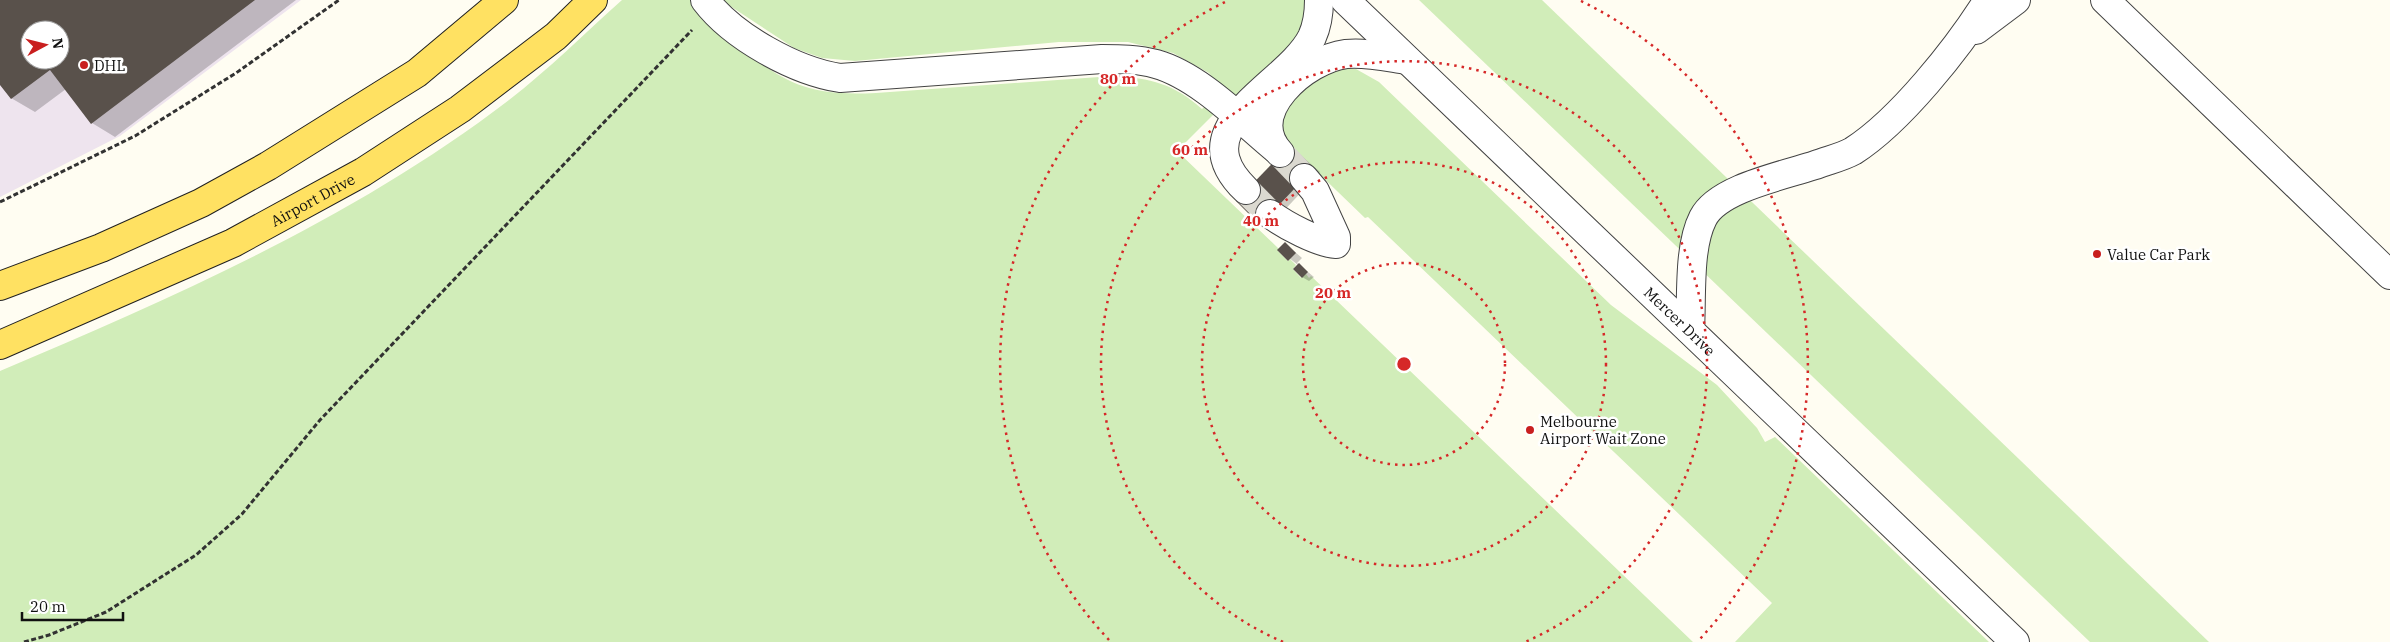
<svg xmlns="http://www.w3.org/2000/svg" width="2390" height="642" viewBox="0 0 2390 642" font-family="'IBM Plex Serif',serif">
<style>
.industrial{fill:#eee4ee;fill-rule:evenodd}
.green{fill:#d1edb9}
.shadow{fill:#0003;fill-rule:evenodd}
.building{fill:#59514b;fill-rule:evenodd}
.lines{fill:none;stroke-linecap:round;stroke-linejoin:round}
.minor-tunnel{stroke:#dbd9d0;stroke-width:28;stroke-dasharray:28 14;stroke-linecap:butt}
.minor-casing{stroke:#434343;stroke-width:30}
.major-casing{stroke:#212121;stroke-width:30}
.path{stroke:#323232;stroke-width:3;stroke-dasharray:5 2.5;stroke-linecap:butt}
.minor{stroke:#fff;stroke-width:28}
.major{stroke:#ffe162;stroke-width:28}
.ring{fill:none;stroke:#d62828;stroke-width:2.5;stroke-dasharray:2.5 5}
.poi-dot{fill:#c91f1f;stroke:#fff;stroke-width:2}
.labels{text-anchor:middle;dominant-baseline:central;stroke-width:5;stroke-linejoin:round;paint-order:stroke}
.poi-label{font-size:15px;fill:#101010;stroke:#fff;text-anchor:start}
.street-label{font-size:15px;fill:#101010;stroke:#fff}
.centre{fill:#d62828;stroke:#fff;stroke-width:2.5}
.ring-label{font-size:15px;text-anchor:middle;font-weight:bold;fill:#d62828;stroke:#fff;stroke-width:5;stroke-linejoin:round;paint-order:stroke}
</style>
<rect width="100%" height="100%" fill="#fffdf2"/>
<path class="industrial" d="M 0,0 L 301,0 L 120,136 L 0,197 ZM 30,30 L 60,30 L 60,60 L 30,60 Z"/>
<g class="green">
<path d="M 622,0 L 690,0 C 697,12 714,23 724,32 C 778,80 801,97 876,93 L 1113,76 C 1151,78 1174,84 1202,109 L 1205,106 L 1214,114 L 1177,151 L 1279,249 L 1278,251 L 1288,261 L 1290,259 L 1296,265 L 1293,269 L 1301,278 L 1306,274 L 1309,278 L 1311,276 L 1693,642 L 0,642 L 0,371 C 177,296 355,218 509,100 C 548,70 585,33 622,0 Z"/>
<polygon points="721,0 1305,0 1307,15 1297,39 1250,91 1237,96 1229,95 1219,86 1209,73 1173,53 1128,42 1059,42 855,61 822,58 794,48"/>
<polygon points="1419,0 1542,0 2209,642 2090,642"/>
<polygon points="1343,67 1356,69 1379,82 1611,305 1717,385 1757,428 1765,442 1775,437 1989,642 1735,642 1772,603 1368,217 1365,218 1282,138 1284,111 1310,80"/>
</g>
<g class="shadow">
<path d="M 0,0 L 296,0 L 115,137 L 92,123 L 66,89 L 35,112 L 11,98 L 0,82 ZM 30,30 L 60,30 L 60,60 L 30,60 Z"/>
<polygon points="1290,146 1320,172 1268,228"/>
<polygon points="1286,244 1302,258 1297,263 1314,277 1309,281 1302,277 1298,265 1279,250"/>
</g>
<g class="building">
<path d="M 0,0 L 255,0 L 91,124 L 50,70 L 11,99 L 0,85 ZM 30,30 L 60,30 L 60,60 L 30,60 Z"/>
<polygon points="1290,145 1314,168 1260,225 1236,201"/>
<polygon points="1285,242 1296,253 1288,261 1277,250"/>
<polygon points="1299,263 1308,272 1302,278 1293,269"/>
</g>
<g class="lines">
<g class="minor-tunnel">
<polyline points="1281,154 1304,178"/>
<polyline points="1246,190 1270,214"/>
</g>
<defs>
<g id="minor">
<path d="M 705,0 C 733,37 795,71 840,78 L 1102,59 C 1120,59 1138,59 1156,64 C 1199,76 1242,121 1276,149"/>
<path id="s1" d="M 1345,0 L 2015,642"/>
<polyline points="2105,0 2390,275"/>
<polyline points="1976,30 2016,0"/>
<path d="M 1280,153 C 1242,113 1306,59 1346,54 C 1366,52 1387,57 1407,60"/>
<path d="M 1246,190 C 1178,125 1288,86 1312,37 C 1317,26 1319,12 1319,0"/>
<path d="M 1270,214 C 1285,225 1318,243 1336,244 L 1336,237 L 1315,191 L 1304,178"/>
<path d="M 1690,330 C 1692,298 1688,247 1703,218 C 1719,186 1793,174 1824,162 C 1833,159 1844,156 1853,151 C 1900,121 1958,48 1988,0"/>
</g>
<g id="major">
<polyline points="0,286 101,248 201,203 268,166 417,73 504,0"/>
<path id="s2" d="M 0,345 L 233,243 L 363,172 L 460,109 L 556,36 L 593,0"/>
</g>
</defs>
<use href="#minor" class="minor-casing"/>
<use href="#major" class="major-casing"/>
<g class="path">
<polyline points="0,202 135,136 236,73 339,0"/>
<polyline points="24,642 49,635 106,612 196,555 242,514 320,420 692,30"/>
</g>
<use href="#minor" class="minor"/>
<use href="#major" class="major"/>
</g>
<g class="ring">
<circle cx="1404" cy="364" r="101"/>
<circle cx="1404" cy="364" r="202"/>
<path d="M1283 642A303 303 0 1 1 1525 642"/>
<path d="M1109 640A404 404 0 0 1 1227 1M1581 1A404 404 0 0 1 1699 640"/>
</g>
<g class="poi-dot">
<circle cx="84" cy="65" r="5"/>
<circle cx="2097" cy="254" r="5"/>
<circle cx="1530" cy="430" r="5"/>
</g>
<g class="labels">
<g class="poi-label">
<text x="94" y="65">DHL</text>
<text x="2107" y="254">Value Car Park</text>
<text x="1540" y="421">Melbourne<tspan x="1540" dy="17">Airport Wait Zone</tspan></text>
</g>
<g class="street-label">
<text stroke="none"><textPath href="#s2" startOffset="345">Airport Drive</textPath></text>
<text stroke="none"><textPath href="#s1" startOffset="464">Mercer Drive</textPath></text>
</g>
</g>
<circle cx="1404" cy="364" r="8" class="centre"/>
<g class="ring-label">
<text x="1118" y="84">80 m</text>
<text x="1190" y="155">60 m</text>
<text x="1261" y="226">40 m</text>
<text x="1333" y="298">20 m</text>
</g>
<g transform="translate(45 45) rotate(83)"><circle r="24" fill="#ffffff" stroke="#9f9f9f"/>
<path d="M0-4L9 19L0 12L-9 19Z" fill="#c91f1f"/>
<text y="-8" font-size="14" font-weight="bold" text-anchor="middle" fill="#101010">N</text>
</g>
<path d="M22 612v8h101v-8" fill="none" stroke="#101010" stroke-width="2.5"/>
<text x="30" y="612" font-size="15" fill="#101010" stroke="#ffffff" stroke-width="4" paint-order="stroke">20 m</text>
</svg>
